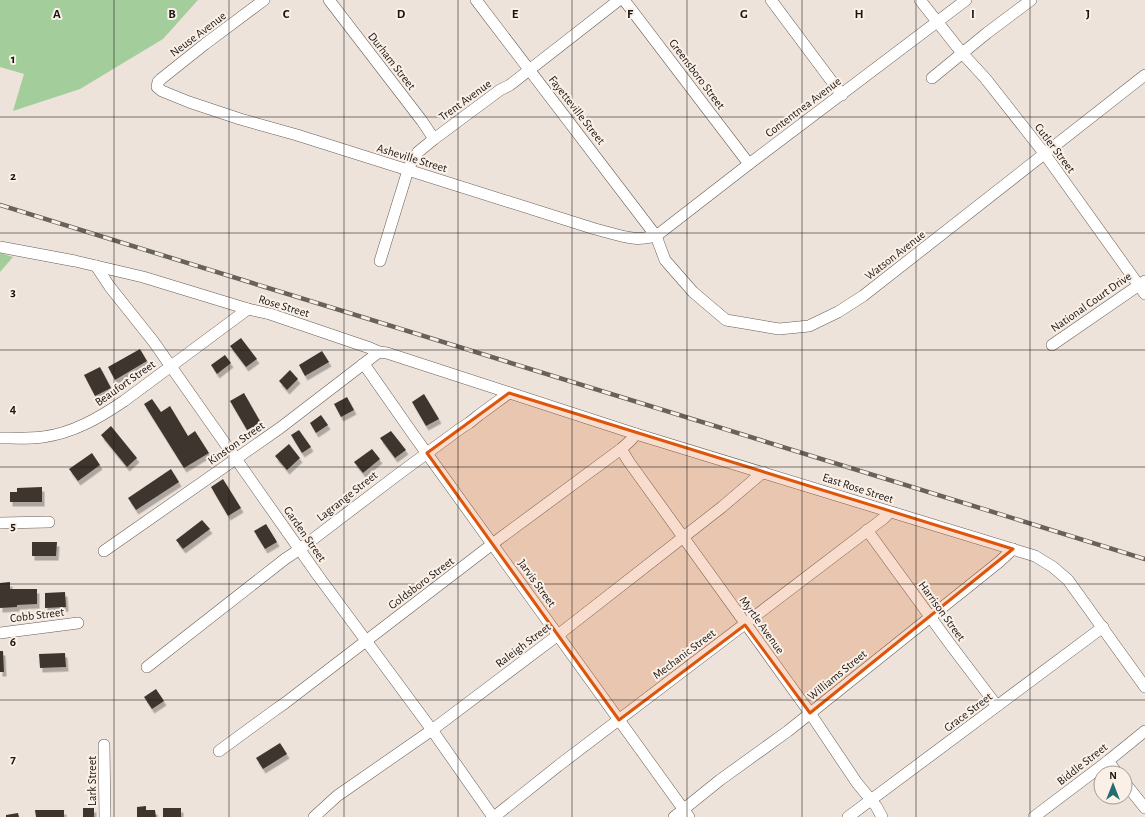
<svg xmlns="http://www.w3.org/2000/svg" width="1145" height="817" viewBox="0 0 1145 817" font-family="'Alegreya Sans',sans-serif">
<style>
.green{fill:#a4cd9c}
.building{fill:#3e362f;filter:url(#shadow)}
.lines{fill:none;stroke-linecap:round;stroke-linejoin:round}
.street-casing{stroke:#665d56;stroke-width:12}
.street{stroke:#fff;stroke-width:11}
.rail-casing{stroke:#68625d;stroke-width:4.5}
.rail{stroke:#fbf0e7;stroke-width:3;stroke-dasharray:9;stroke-linecap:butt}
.marked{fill:#de560c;fill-opacity:0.2;stroke:#de560c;stroke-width:3;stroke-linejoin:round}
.grid{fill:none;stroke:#191512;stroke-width:1;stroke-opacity:0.55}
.labels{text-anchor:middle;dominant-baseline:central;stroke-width:4;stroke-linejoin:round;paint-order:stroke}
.street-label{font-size:12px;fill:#191512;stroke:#fbf0e7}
.grid-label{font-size:13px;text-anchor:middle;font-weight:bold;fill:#191512;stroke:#fbf0e7;stroke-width:4;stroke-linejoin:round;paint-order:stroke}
</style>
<defs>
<filter id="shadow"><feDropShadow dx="2.5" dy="4.5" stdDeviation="0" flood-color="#0004"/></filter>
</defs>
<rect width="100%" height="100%" fill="#ede3da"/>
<g class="green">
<polygon points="0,0 198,0 163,39 80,89 13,111 24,74 0,67"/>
<polygon points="0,253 13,257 0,272"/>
</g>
<g class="building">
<polygon points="241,338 257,359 246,367 230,346"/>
<polygon points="140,349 147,361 115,380 108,367"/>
<polygon points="322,351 329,362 305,376 299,365"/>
<polygon points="225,355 231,363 217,374 211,365"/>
<polygon points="100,367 111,388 95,396 84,375"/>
<polygon points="290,370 298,379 287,390 279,381"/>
<polygon points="244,393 261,423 247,430 230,401"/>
<polygon points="424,394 439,419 426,426 412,402"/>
<polygon points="347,397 354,410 341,417 334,404"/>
<polygon points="152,399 161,412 170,406 188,436 195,431 209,453 184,468 144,404"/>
<polygon points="321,415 328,425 316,433 310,423"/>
<polygon points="111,426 137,458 127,467 101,435"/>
<polygon points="299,430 311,447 302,453 291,435"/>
<polygon points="391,431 406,450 395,458 380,438"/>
<polygon points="289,444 300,458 287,470 275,456"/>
<polygon points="372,449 380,459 363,473 354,462"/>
<polygon points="92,453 100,465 78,481 69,469"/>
<polygon points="171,469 179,482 136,510 128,498"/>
<polygon points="223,479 241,508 228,516 211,487"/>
<polygon points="42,487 42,502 10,502 10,492 17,492 17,488"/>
<polygon points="202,520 210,529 183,549 176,540"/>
<polygon points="266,524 277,542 265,549 254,531"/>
<polygon points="32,542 57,542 56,556 32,556"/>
<polygon points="10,582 10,589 37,589 37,604 17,605 17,607 0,608 0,583"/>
<polygon points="65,592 66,607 45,608 45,593"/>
<polygon points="0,651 3,651 4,672 0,672"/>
<polygon points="65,653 66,667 40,668 39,654"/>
<polygon points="156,689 164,701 152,709 144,697"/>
<polygon points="280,743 287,754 263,769 256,758"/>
<polygon points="146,806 146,810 155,810 156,817 137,817 137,807"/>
<rect x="83" y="808" width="11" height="9"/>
<rect x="163" y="808" width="18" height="9"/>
<polygon points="35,810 64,810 64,817 36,817"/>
<polygon points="18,813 19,817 6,817 6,815"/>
</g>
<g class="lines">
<defs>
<g id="street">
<path d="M 264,0 L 205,44 L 161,79 L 158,82 L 157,87 L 162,91 L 189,102 L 240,119 L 297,135 L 595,229 C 616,234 640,245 660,233 L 749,164 L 966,0"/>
<polyline points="329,0 422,121 434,139"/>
<polyline points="476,0 656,236 665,260 693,292 726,320 779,329 809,326 838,312 863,296 1145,75"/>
<polyline points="624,0 749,164"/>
<polyline points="771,0 842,95"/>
<polyline points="920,0 962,53 985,78 1044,153 1145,294"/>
<polyline points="932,78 987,33 1031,0"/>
<polyline points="0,247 75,261 143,277 248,309 270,314 370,348 379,352 387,353 636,434 1035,556 1053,567 1068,580 1145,687"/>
<polyline points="380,261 408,170 412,161 418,152 434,139 500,90 510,85 619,0"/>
<polyline points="96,266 110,287 153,341 319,577 432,730 493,817"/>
<polyline points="1052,345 1145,281"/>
<polyline points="362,365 366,367 415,437 689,817"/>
<path d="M 0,438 C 14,438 29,439 43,437 C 73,433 99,418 124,401 L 248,309"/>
<polyline points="621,449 629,462 810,713 857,783 876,806 882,817"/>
<polyline points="0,523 49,522"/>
<polyline points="867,530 950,644 997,706"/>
<polyline points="104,551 280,428 379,352"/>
<polyline points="0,633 78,623"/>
<polyline points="147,667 285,559 300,549 396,476 461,428 469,423 479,415 509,393"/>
<polyline points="104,745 105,817"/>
<polyline points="219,751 275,710 285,703 499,539 621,449 630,441 636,434"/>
<polyline points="1108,761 1117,773"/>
<polyline points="1125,783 1145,808"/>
<polyline points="314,817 337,796 432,730 558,635 722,507 763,472"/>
<polyline points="494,817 558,766 884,518 890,512"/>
<polyline points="674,817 720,780 788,731 999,562 1013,549"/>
<polyline points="848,817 1103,627"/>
<polyline points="1034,817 1108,761 1145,731"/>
</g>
</defs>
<use href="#street" class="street-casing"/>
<use href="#street" class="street"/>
<defs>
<polyline id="rail" points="0,205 1145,559"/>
</defs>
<use href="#rail" class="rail-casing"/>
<use href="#rail" class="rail"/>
</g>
<path class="marked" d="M 509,393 L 1013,549 L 810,713 L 745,625 L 619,720 L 427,453 Z"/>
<path class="grid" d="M 114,0 L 114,817M 229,0 L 229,817M 344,0 L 344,817M 458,0 L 458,817M 572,0 L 572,817M 687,0 L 687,817M 802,0 L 802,817M 916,0 L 916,817M 1030,0 L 1030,817M 0,117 L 1145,117M 0,233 L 1145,233M 0,350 L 1145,350M 0,467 L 1145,467M 0,584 L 1145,584M 0,700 L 1145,700"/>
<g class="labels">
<g class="street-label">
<text transform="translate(198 34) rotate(-37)">Neuse Avenue</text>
<text transform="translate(392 61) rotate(52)">Durham Street</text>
<text transform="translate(697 74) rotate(53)">Greensboro Street</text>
<text transform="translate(465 100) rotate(-36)">Trent Avenue</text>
<text transform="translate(803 107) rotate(-37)">Contentnea Avenue</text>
<text transform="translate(577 110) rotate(52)">Fayetteville Street</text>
<text transform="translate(1055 148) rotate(53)">Cutler Street</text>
<text transform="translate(412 158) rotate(17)">Asheville Street</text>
<text transform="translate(895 255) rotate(-38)">Watson Avenue</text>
<text transform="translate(1091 302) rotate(-35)">National Court Drive</text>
<text transform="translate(284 306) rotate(17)">Rose Street</text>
<text transform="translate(125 383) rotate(-35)">Beaufort Street</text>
<text transform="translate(236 443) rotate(-35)">Kinston Street</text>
<text transform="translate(858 488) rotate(18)">East Rose Street</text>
<text transform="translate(347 496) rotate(-38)">Lagrange Street</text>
<text transform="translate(305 534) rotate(55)">Garden Street</text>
<text transform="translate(421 583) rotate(-37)">Goldsboro Street</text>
<text transform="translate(537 583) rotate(54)">Jarvis Street</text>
<text transform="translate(942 611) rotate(54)">Harrison Street</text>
<text transform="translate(37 615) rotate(-7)">Cobb Street</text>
<text transform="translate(762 625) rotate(54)">Myrtle Avenue</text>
<text transform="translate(523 645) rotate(-37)">Raleigh Street</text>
<text transform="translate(684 654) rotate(-37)">Mechanic Street</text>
<text transform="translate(837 675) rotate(-39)">Williams Street</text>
<text transform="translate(968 712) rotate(-37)">Grace Street</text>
<text transform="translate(1082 764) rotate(-38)">Biddle Street</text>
<text transform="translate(92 781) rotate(-90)">Lark Street</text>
</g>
</g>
<g class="grid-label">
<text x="57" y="18">A</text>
<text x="172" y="18">B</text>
<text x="286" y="18">C</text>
<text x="401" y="18">D</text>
<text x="515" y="18">E</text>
<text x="630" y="18">F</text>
<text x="744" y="18">G</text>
<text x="859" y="18">H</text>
<text x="973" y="18">I</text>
<text x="1088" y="18">J</text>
<text x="13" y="63">1</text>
<text x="13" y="180">2</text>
<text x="13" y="296">3</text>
<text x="13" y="413">4</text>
<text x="13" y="530">5</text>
<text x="13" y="646">6</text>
<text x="13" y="763">7</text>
</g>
<g transform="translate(1113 785)"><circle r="19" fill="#fbf0e7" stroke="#a19892"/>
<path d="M0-3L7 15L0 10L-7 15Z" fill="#226d6f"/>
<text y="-6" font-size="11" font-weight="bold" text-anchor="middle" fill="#191512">N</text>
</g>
</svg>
